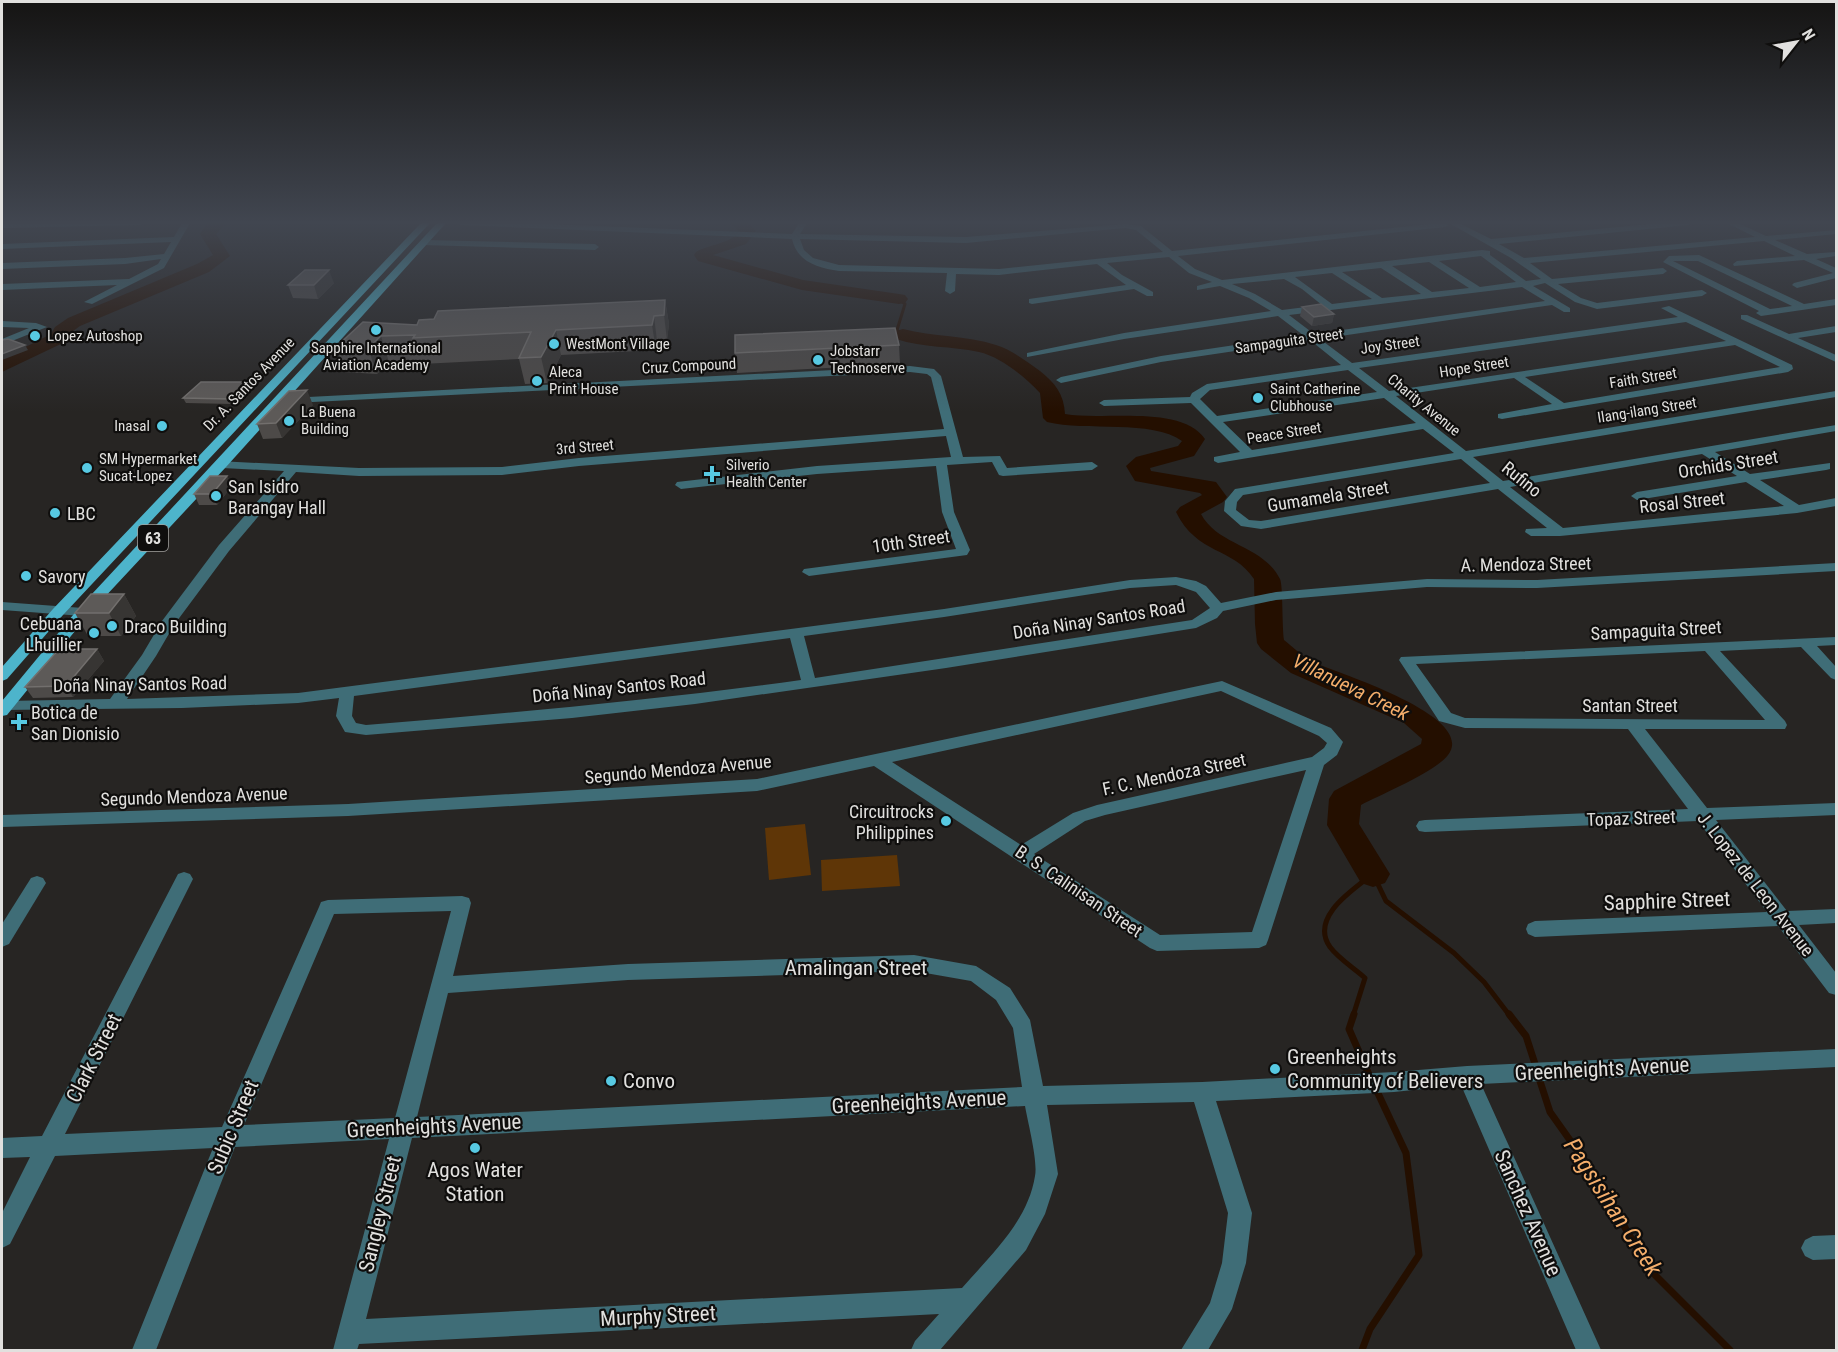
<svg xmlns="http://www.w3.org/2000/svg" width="1838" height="1352" viewBox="0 0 1838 1352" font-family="'Roboto Condensed',sans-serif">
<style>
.green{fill:#5f3607}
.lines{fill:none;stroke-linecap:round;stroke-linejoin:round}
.stream-far2{stroke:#240f00;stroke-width:3}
.stream-far1{stroke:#240f00;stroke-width:5}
.stream{stroke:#240f00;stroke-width:7}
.river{fill:#240f00;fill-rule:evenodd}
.minor{fill:#3f6d77;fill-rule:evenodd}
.major{fill:#4db4cb;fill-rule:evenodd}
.wall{fill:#4d4a48}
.shaded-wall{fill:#373533}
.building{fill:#5d5a58;stroke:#726f6d;stroke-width:1.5}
.poi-dot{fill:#57c9e2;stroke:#0f0e0d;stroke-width:2}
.labels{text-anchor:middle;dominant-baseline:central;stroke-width:4.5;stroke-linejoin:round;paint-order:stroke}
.far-poi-label{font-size:15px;fill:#e1e0de;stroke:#0f0e0d;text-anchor:start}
.far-street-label{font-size:15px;fill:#e1e0de;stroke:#0f0e0d}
.shield{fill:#0f0e0d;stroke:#a2a19f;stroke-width:1.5}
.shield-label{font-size:16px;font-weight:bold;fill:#e1e0de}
.street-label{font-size:18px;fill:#e1e0de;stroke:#0f0e0d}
.poi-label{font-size:18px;fill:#e1e0de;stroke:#0f0e0d;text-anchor:start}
.water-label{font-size:20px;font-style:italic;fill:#f5ae6b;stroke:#0f0e0d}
.near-street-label{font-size:21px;fill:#e1e0de;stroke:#0f0e0d}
.near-poi-label{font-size:21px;fill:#e1e0de;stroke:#0f0e0d;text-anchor:start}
.near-water-label{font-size:24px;font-style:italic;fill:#f5ae6b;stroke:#0f0e0d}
</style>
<rect width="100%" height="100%" fill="#272523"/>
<g class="green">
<polygon points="805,824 811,875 769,880 765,828"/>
<polygon points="897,855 900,886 822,891 821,860"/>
</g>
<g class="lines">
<polyline class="stream-far2" points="899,299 905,304 897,330 903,335"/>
<path class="stream-far1" d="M 1353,1016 L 1365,978 C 1354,968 1339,959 1330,947 C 1309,917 1354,889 1373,874 L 1386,901 L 1454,953 L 1484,982 L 1510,1016"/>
<g class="stream">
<polyline points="1354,1014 1349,1029 1370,1077"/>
<polyline points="1509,1014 1526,1036 1536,1067"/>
<polyline points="1538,1075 1550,1112 1594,1174 1649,1269 1730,1350"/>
<polyline points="1362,1350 1370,1329 1419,1255 1406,1153 1375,1087"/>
</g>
<g class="river">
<polygon points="226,223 216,234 230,256 209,272 80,326 69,334 65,342 2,372 2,359 51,334 55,327 68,318 197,264 213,255 200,234 207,223"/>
<path d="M 731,223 L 748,223 L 756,231 L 746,244 L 713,255 L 803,280 L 899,294 L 905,295 L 908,299 L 905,303 L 899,304 L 802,290 L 698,261 L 694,255 L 696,252 C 710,244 729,244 740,232 Z"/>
<path d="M 903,329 C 933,337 966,335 996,345 C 1012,350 1026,361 1040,371 C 1055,383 1064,394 1065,414 C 1102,421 1181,404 1205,439 L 1194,456 L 1150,468 L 1151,471 L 1216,482 L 1227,497 L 1223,502 L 1201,514 C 1218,546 1263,545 1280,579 C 1283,585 1282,627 1284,640 C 1293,647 1303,657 1313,662 C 1337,673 1478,716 1448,755 C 1435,772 1382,794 1361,805 L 1359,824 L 1390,874 L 1385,883 L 1373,887 L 1361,883 L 1327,825 L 1329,799 L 1334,791 L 1421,744 L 1422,739 L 1404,723 L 1291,673 L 1261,649 L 1257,643 L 1255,624 L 1254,579 C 1233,547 1197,555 1176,512 L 1180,507 L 1202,495 L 1200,493 L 1135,481 L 1126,466 L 1136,457 L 1178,446 L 1182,441 C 1152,419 1086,432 1047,422 L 1043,418 L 1040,393 C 1025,377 1001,357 979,352 C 951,346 924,348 896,339 L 894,335 L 896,331 Z"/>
</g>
<g class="minor">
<polygon points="144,223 140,225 2,228 2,224"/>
<polygon points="182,223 190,223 164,268 92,304 84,302 117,285 2,290 2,284 129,279 158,264 161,259 125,264 2,269 2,263 125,258 164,254 171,242 2,249 2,244 174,237"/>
<path d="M 457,223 L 522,223 L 792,234 L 799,223 L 807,223 L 800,234 L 966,237 L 1125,224 L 1141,226 L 1172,251 L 1440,223 L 1449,225 L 1445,227 L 1178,256 L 1195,269 L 1222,280 L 1482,250 L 1490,251 L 1490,255 L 1526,281 L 1541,279 L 1511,258 L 1449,223 L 1459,223 L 1491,239 L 1661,223 L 1692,223 L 1688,225 L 1499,244 L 1524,258 L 1755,237 L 1727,223 L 1738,223 L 1766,236 L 1836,230 L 1836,234 L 1775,240 L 1807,254 L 1836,252 L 1836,256 L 1816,259 L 1836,268 L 1836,278 L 1797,288 L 1792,285 L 1794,283 L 1833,273 L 1804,260 L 1734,266 L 1733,264 L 1737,261 L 1795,256 L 1764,241 L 1530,263 L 1552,279 L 1663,268 L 1667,271 L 1663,274 L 1558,284 L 1581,298 L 1597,303 L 1702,290 L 1707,293 L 1702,296 L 1597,309 L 1575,302 L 1545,283 L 1533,286 L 1570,308 L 1570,312 L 1564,312 L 1552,305 L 1320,339 L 1352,363 L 1678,317 L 1661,308 L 1669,306 L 1792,365 L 1793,369 L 1788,372 L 1502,419 L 1498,418 L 1498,414 L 1552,404 L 1514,378 L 1396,396 L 1466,451 L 1836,391 L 1836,397 L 1473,457 L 1503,481 L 1836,425 L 1836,431 L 1715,452 L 1750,474 L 1830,463 L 1830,469 L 1826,470 L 1760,480 L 1799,505 L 1836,498 L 1836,506 L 1797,513 L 1560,536 L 1531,536 L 1525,532 L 1526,529 L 1547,528 L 1498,489 L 1261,529 L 1241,526 L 1224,511 L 1225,501 L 1235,489 L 1454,453 L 1423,429 L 1218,463 L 1214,461 L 1214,457 L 1240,452 L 1191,403 L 1104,406 L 1099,403 L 1104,400 L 1190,397 L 1192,393 L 1207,384 L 1341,365 L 1310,340 L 1161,362 L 1061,383 L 1056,380 L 1061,377 L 1161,356 L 1303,335 L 1278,316 L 1124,339 L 1027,357 L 1027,353 L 1124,333 L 1271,311 L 1249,298 L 1220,286 L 1197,290 L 1197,286 L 1212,282 L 1189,273 L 1169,257 L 1107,263 L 1122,275 L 1153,292 L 1153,296 L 1147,296 L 1134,289 L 1032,304 L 1029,303 L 1029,299 L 1126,285 L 1097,264 L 999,275 L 956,274 L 955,291 L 950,294 L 945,291 L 947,273 L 839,271 C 818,268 797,262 792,239 L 461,225 ZM 1125,228 L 1136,230 L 1163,252 L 999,269 L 839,265 L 813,258 L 804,250 L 800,239 L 966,243 ZM 1481,256 L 1516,282 L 1480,287 L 1439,261 ZM 1429,262 L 1469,288 L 1432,292 L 1392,266 ZM 1381,268 L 1421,294 L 1382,298 L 1342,272 ZM 1332,273 L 1372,299 L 1332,304 L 1295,277 ZM 1284,279 L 1302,289 L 1322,305 L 1282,310 L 1255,294 L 1232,284 ZM 1522,287 L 1545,301 L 1314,334 L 1289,315 ZM 1686,322 L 1726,341 L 1389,391 L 1359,368 ZM 1735,345 L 1780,367 L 1564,403 L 1525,377 ZM 1348,370 L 1377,392 L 1217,416 L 1200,399 L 1210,390 ZM 1384,398 L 1416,423 L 1252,450 L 1223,422 ZM 1702,454 L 1737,476 L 1637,492 L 1631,496 L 1637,500 L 1746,482 L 1784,506 L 1563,528 L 1510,487 ZM 1461,459 L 1490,483 L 1261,521 L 1249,520 L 1236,510 L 1237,502 L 1243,495 Z"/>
<polygon points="426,240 595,244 599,247 595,250 423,245 423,241"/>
<path d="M 1699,255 L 1804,304 L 1836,299 L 1836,305 L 1761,316 L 1756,313 L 1759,311 L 1663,262 L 1669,256 ZM 1673,261 L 1698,261 L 1792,306 L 1770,309 Z"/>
<polygon points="1741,315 1747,315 1789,334 1836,326 1836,332 1798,338 1836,355 1836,362 1741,319"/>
<polygon points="2,321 36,323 47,327 2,345 2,339 29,328 2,327"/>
<path d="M 910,366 L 934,369 L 941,376 L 963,457 L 1000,456 L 1007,468 L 1092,462 L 1098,466 L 1092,470 L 1003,476 L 999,475 L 992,462 L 947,465 L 954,512 L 970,550 L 967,555 L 809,576 L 802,572 L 804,569 L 956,549 L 942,512 L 936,466 L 817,474 L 681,489 L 675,485 L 677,482 L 817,466 L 951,457 L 946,436 L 579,466 L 502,475 L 359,476 L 296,472 L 229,551 L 174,625 L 156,656 L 127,699 L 298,693 L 944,609 L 1130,580 L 1176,577 L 1196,581 L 1206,586 L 1221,603 L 1276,592 L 1427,579 L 1537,580 L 1836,563 L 1836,571 L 1537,588 L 1427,587 L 1276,600 L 1223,611 L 1217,618 L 1196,628 L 946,668 L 695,704 L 572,718 L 366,735 L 345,732 L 336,716 L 339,698 L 298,703 L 182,708 L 2,710 L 2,702 L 6,701 L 110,699 L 142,655 L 162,621 L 219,545 L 284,471 L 222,468 L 216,464 L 218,461 L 359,468 L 502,467 L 579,458 L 944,429 L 931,377 L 927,374 L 910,372 L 293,403 L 289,402 L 289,398 ZM 1176,585 L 1196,592 L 1210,608 L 1192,620 L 815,678 L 804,636 L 944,617 L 1130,588 ZM 790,638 L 801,680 C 656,700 511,713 366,725 L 356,723 L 352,716 L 354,696 Z"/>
<polygon points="2,602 83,608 90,612 83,616 2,610"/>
<path d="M 1836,637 L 1836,645 L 1817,646 L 1836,667 L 1836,680 L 1831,678 L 1801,647 L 1720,651 L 1785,721 L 1787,725 L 1785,729 L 1645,729 L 1707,808 L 1836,803 L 1836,815 L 1716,820 L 1787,911 L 1836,909 L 1836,923 L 1799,925 L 1836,973 L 1836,995 L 1829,993 L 1778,926 L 1535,937 L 1528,934 L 1526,929 L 1528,924 L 1535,921 L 1767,912 L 1698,821 L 1425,832 L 1419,831 L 1416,826 L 1419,821 L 1425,820 L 1688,809 L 1628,729 L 1465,728 L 1439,721 L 1399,660 L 1401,657 ZM 1705,651 L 1765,720 L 1465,718 L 1451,713 L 1416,664 Z"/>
<path d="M 1222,681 L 1331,728 L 1343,742 L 1337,755 L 1324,765 L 1268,940 L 1266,945 L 1259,948 L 1157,951 L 1150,948 L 874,766 L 757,791 L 348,816 L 2,827 L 2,815 L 348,804 L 757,779 ZM 1221,691 L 1319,736 L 1327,743 L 1324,748 L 1312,757 L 1097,805 L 1073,813 L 1021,845 L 892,762 ZM 1306,770 L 1252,932 L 1160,935 L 1034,854 L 1085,821 L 1105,815 Z"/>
<path d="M 184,872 L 190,874 L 193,879 L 65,1134 L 222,1127 L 319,907 L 321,902 L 328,900 L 462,896 L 469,898 L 471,903 L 453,976 L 628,964 L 914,955 L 976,966 L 1010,988 L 1030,1020 L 1043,1086 L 1202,1082 L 1394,1072 L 1467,1066 L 1836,1049 L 1836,1067 L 1481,1084 L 1601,1350 L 1576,1350 L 1461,1085 L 1394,1092 L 1216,1101 L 1252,1213 L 1246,1263 L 1232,1309 L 1208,1350 L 1181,1350 L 1210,1303 L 1222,1263 L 1228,1213 L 1194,1102 L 1047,1105 L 1058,1174 L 1045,1214 L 1026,1250 L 940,1350 L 911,1350 L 915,1341 L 939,1314 L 359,1344 L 357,1350 L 333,1350 L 389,1139 L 235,1147 L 156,1350 L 132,1350 L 213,1148 L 55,1156 L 10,1244 L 2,1248 L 2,1213 L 30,1157 L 2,1158 L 2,1138 L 42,1136 L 178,874 ZM 451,911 L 395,1118 L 244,1125 L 334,914 ZM 914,971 L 971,981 L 996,1000 L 1013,1028 L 1022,1087 L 417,1117 L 448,993 L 628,980 ZM 1025,1106 C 1028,1123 1038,1161 1035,1176 C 1028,1221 991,1255 962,1288 L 366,1319 L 412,1138 Z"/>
<polygon points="37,876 43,878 46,883 9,944 2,947 2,924 31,878"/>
<polygon points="1836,1235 1836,1259 1813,1260 1805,1256 1801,1248 1805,1240 1813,1236"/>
</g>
<g class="major">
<polygon points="421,223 430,223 63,615 7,679 2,681 2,667 53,609"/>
<polygon points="437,223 446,223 226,467 88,615 7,715 2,716 2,701 78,609"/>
</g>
</g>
<g class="wall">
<polygon points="334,283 318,299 293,298 288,285"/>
<polygon points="665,300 669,324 667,340 657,341 656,350 561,355 547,383 525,384 519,359 421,364 420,360 389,362 377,374 345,372 336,347 434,319"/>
<polygon points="1302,307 1334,314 1332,323 1312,326 1300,316"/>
<polygon points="899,345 900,364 737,373 735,353"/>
<polygon points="246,382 248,387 232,404 186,403 183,398"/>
<polygon points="313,405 282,438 263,439 257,424"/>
<polygon points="227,476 232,486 217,505 199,505 194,494"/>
<polygon points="124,594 136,616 121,636 88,636 75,613"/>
<polygon points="97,649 104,661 73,697 33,698 25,687"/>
</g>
<g class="shaded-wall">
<polygon points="329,270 334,283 318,299 314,285"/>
<polygon points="665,300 669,324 667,340 664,315"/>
<polygon points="1334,314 1332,323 1312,326 1314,317"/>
<polygon points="654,316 657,341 656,350 652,325"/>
<polygon points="556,330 561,355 547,383 541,357"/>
<polygon points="381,336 389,362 377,374 368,348"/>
<polygon points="25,345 28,350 2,360 2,354"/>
<polygon points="246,382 248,387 232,404 230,399"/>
<polygon points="307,390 313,405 282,438 276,423"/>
<polygon points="227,476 232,486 217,505 212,494"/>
<polygon points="124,594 136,616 121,636 109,613"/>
<polygon points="97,649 104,661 73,697 66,686"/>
</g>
<g class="building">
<polygon points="305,270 329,270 314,285 288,285"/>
<polygon points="665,300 664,315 654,316 652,325 556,330 541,357 519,358 531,332 413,338 415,335 381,336 368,348 336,347 363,322 417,325 419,320 434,319 438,311"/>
<polygon points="1321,304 1334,314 1314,317 1302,307"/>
<polygon points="895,328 899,345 735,353 735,335"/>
<polygon points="8,339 25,345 2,354 2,340"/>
<polygon points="201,382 246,382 230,399 183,398"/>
<polygon points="307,390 276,423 257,424 289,391"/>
<polygon points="210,476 227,476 212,494 194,494"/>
<polygon points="91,594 124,594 109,613 75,613"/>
<polygon points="59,649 97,649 66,686 25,687"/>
</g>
<linearGradient id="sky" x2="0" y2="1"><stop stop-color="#151413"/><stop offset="0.54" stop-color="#414650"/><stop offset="1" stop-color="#414650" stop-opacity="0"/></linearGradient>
<rect width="1838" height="412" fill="url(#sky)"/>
<g class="poi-dot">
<circle cx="376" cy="330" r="6"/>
<circle cx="35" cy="336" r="6"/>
<circle cx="554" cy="344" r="6"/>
<circle cx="818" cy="360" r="6"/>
<circle cx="537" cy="381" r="6"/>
<circle cx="1258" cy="398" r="6"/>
<circle cx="289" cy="421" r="6"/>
<circle cx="162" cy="426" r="6"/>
<circle cx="87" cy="468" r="6"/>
<path d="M709 465h6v6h6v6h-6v6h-6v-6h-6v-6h6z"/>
<circle cx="216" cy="496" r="6"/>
<circle cx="55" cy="513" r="6"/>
<circle cx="26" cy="576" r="6"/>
<circle cx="112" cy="626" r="6"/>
<circle cx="94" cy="633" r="6"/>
<path d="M16 713h6v6h6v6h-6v6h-6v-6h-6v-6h6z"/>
<circle cx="946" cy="821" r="6"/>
<circle cx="1275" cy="1069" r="6"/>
<circle cx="611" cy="1081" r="6"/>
<circle cx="475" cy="1148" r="6"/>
</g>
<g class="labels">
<g class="far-poi-label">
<text x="47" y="336">Lopez Autoshop</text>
<text x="566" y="344">WestMont Village</text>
<text x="376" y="348" text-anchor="middle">Sapphire International<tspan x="376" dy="17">Aviation Academy</tspan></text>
<text x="830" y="351">Jobstarr<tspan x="830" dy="17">Technoserve</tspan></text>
<text x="549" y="372">Aleca<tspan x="549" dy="17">Print House</tspan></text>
<text x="1270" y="389">Saint Catherine<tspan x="1270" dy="17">Clubhouse</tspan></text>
<text x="301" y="412">La Buena<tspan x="301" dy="17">Building</tspan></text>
<text x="150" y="426" text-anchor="end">Inasal</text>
<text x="99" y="459">SM Hypermarket<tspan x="99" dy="17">Sucat-Lopez</tspan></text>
<text x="726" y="465">Silverio<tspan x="726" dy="17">Health Center</tspan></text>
</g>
<g class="far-street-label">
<text transform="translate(1289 341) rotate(-8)">Sampaguita Street</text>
<text transform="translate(1390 345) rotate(-8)">Joy Street</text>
<text transform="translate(689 366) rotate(-3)">Cruz Compound</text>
<text transform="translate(1474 367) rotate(-9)">Hope Street</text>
<text transform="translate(1643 378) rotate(-9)">Faith Street</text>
<text transform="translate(249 384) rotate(-46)">Dr. A. Santos Avenue</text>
<text transform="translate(1424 405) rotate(39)">Charity Avenue</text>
<text transform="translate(1647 410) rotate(-9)">Ilang-ilang Street</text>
<text transform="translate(1284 433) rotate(-9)">Peace Street</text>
<text transform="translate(585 447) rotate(-5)">3rd Street</text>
</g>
<rect class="shield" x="138" y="525" width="30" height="26" rx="4.5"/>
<g class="shield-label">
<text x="153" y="538">63</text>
</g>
<g class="street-label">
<text transform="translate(1728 464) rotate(-9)">Orchids Street</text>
<text transform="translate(1522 479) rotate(39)">Rufino</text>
<text transform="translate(1328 496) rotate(-9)">Gumamela Street</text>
<text transform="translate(1682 502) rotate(-6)">Rosal Street</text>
<text transform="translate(911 541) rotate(-8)">10th Street</text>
<text transform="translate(1526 564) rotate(-1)">A. Mendoza Street</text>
<text transform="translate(1099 619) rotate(-9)">Doña Ninay Santos Road</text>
<text transform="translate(1656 630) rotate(-3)">Sampaguita Street</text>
<text transform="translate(140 684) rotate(-1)">Doña Ninay Santos Road</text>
<text transform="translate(619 687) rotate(-6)">Doña Ninay Santos Road</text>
<text x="1630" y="705">Santan Street</text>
<text transform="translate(678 769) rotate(-5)">Segundo Mendoza Avenue</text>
<text transform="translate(1174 774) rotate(-12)">F. C. Mendoza Street</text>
<text transform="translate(194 796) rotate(-2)">Segundo Mendoza Avenue</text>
<text transform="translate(1631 818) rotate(-2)">Topaz Street</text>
<text transform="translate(1756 884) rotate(52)">J. Lopez de Leon Avenue</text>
<text transform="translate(1079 891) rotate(34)">B. S. Calinisan Street</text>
</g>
<g class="poi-label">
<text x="228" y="486">San Isidro<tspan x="228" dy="21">Barangay Hall</tspan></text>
<text x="67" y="513">LBC</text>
<text x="38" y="576">Savory</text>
<text x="82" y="623" text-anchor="end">Cebuana<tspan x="82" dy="21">Lhuillier</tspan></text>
<text x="124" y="626">Draco Building</text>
<text x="31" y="712">Botica de<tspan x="31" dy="21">San Dionisio</tspan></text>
<text x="934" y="811" text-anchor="end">Circuitrocks<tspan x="934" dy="21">Philippines</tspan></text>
</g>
<g class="water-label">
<text transform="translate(1351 687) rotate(26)">Villanueva Creek</text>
</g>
<g class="near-street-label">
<text transform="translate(1667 901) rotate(-2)">Sapphire Street</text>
<text x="856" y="968">Amalingan Street</text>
<text transform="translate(94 1058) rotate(-63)">Clark Street</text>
<text transform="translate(1602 1069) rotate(-3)">Greenheights Avenue</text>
<text transform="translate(919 1102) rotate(-3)">Greenheights Avenue</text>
<text transform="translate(434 1126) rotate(-3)">Greenheights Avenue</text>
<text transform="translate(233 1127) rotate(-67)">Subic Street</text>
<text transform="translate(1528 1213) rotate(66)">Sanchez Avenue</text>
<text transform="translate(380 1214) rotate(-76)">Sangley Street</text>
<text transform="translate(658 1316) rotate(-3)">Murphy Street</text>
</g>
<g class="near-poi-label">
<text x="1287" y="1057">Greenheights<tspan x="1287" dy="24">Community of Believers</tspan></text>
<text x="623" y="1081">Convo</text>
<text x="475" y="1170" text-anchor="middle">Agos Water<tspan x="475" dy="24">Station</tspan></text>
</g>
<g class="near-water-label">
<text transform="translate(1613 1207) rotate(57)">Pagsisihan Creek</text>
</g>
</g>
<rect width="1838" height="1352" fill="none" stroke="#e1e0de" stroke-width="6"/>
<g transform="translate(1796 42) rotate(59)" stroke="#0f0e0d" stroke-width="4.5" paint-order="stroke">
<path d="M0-4.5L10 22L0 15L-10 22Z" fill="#e1e0de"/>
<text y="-9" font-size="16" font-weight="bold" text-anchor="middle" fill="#e1e0de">N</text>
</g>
</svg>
